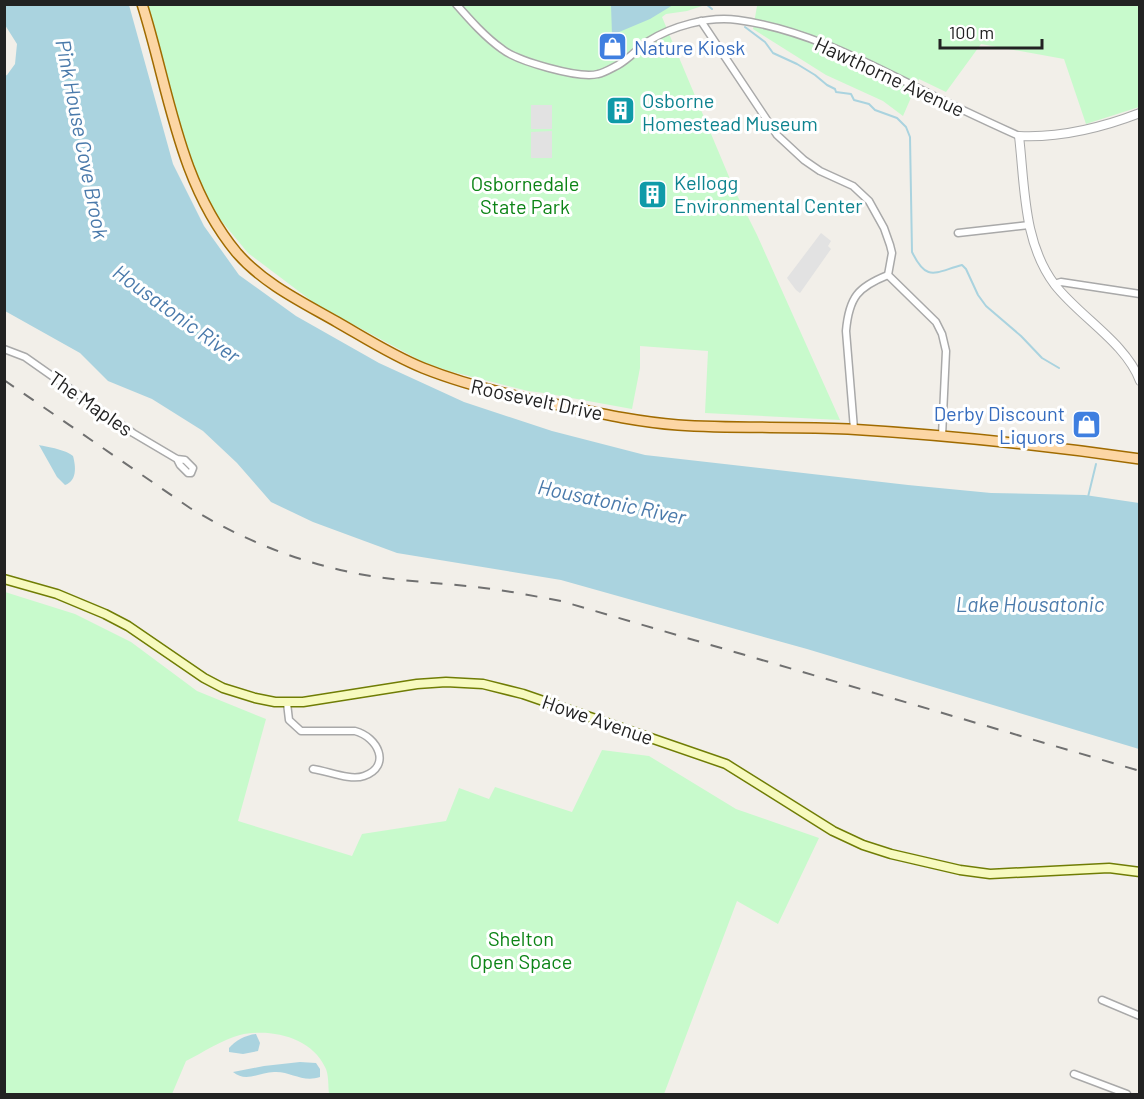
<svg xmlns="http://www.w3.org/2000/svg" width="1144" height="1099" viewBox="0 0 1144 1099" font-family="Barlow,sans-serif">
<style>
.park{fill:#c8facc}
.parking{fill:#e2e2e2}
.water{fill:#aad3df}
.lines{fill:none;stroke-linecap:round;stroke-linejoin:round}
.stream{stroke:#aad3df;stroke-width:2}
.minor-casing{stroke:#a9a9a9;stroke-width:9}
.tertiary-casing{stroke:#a9a9a9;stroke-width:10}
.secondary-casing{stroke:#707d05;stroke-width:11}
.primary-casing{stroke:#a06b00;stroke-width:12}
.minor{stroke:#fff;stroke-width:6}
.tertiary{stroke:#fff;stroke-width:8}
.secondary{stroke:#f7fabf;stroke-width:8}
.primary{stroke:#fcd6a4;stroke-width:9}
.rail{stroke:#707070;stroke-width:2;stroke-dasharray:12 12;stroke-linecap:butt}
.labels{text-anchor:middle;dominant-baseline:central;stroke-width:6;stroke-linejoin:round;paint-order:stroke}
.shop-label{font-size:20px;fill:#366cbe;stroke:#fff;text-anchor:start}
.street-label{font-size:20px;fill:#222;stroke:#fff}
.culture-label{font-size:20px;fill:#0d838f;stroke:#fff;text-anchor:start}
.park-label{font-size:20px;fill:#0c8416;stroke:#fff}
.water-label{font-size:21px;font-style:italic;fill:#4a7aab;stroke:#fff}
</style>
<rect width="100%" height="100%" fill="#f2efe9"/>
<g class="park">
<polygon points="141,5 705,5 687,11 666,14 662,17 735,191 757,235 840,420 705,413 708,351 640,346 640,368 632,409 544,393 528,391 449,371 423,362 317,305 248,253 214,212 194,176"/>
<polygon points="754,5 1139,5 1139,107 1086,124 1064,59 981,44 946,92 919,79 903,116 883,101 826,75 753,29 757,6"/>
<path d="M 5,592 L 75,614 L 131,642 L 197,691 L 266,719 L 238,821 L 352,856 L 362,834 L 446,821 L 459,788 L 489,799 L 495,787 L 572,812 L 602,750 L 649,756 L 736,809 L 819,838 L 778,924 L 737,901 L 664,1094 L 329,1094 C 328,1086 329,1074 325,1067 C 311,1037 270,1028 240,1035 C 223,1039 202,1053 186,1061 L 172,1094 L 5,1094 Z"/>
</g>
<g class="parking">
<rect x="531" y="105" width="21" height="24"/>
<polygon points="552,131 552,158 531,158 531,132"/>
<polygon points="821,233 831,241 828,246 831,249 800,293 796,290 787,278"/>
</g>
<g class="water">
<polygon points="5,4 129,5 173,164 204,226 239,275 296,316 379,363 464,402 552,431 645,455 908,485 991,493 1085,495 1139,503 1139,749 807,649 657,607 561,580 397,553 313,522 271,502 237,463 203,431 152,399 108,381 80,353 5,311 4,76 7,75 15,64 17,44 5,25"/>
<polygon points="611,5 611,4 673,5 650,19 612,35"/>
<path d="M 39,445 C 48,447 67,450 73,456 C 76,467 77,481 65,485 L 57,477 Z"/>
<path d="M 256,1034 L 260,1043 L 258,1051 L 243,1054 L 229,1052 L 229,1048 C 235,1041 245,1035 256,1034 Z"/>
<path d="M 300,1062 L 316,1063 L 320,1069 L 320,1077 C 302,1083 291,1071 274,1072 C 260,1072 246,1083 233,1072 L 264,1066 Z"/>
</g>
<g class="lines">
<g class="stream">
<polyline points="706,4 712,9"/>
<path d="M 745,27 L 765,42 L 773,53 L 797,64 L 815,75 L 827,85 L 835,89 L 836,92 L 851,94 L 854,100 L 869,104 L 875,110 L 897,118 L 906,127 L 910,137 L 912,252 C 927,283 935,272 962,265 L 966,269 L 978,295 L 986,306 L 1021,336 L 1042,358 L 1059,368"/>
<polyline points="1088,497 1096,464"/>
</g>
<defs>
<g id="minor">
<path d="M 456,4 C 470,20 485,37 502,49 C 517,61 579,79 598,74 C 604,73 612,68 618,65 C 629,59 637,49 647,42 C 672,26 708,16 738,20 C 804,29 862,60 920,89 C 953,106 986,121 1019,136"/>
<polyline points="701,21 777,135 804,160 820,171 853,186 869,201 884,228 890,245 892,253 888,275 936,322 942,334 946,351 942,436"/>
<polyline points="958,233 1029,225"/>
<polyline points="1054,284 1061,282 1140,294"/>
<polyline points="4,349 25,357 133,433 177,459 185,460 193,468 191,473 188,473 180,465 177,459"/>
<path d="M 854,429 L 846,331 C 849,297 858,287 888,275"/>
<path d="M 287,703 L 289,720 L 301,731 L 355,731 C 378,737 392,766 364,776 C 350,781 328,771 313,769"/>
<polyline points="1102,1000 1140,1016"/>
<polyline points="1074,1074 1127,1094"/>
</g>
<path id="tertiary" d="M 1140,113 C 1101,128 1061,138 1019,136 C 1025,187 1023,243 1055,285 C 1080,317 1126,343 1140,381"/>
<polyline id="secondary" points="4,579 57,594 105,614 128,626 204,678 223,688 255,698 275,702 303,702 417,684 446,682 483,684 523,694 726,764 833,831 863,845 891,854 960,870 990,874 1109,868 1140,872"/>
<path id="primary" d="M 142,4 C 169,89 178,182 237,253 C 264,284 302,302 337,322 C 365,338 393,356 423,368 C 468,386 516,397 564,406 C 602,414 639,422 678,425 C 735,429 792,426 848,429 C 946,435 1043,445 1140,459"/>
</defs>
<use href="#minor" class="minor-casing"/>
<use href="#tertiary" class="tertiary-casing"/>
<use href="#secondary" class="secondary-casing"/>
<use href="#primary" class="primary-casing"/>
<use href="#minor" class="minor"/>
<use href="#tertiary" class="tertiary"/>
<use href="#secondary" class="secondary"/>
<use href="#primary" class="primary"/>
<path class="rail" d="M 4,380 L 190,508 C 238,537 290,559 345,571 C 388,581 433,582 476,587 C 505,590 533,596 561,601 L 1140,771"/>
</g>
<defs>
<symbol id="shop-square" viewBox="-11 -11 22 22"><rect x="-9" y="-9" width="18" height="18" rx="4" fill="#3f7fe0" stroke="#fff"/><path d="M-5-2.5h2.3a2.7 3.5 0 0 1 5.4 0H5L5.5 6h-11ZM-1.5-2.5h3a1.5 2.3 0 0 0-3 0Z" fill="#fff"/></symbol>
<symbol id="building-square" viewBox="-11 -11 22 22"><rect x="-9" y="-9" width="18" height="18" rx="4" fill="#0f9aa8" stroke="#fff"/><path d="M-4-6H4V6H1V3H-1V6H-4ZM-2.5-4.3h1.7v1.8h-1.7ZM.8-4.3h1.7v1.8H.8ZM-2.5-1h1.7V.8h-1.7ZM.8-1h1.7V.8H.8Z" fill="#fff"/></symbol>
</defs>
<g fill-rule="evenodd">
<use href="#shop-square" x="596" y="30" width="33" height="33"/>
<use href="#building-square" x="604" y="94" width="33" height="33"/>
<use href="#building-square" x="636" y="178" width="33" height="33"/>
<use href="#shop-square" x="1070" y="408" width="33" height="33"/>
</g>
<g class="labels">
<g class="shop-label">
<text x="634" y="47">Nature Kiosk</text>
<text x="1065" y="413" text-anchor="end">Derby Discount<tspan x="1065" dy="23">Liquors</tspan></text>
</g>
<g class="street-label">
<text transform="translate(890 76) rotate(25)">Hawthorne Avenue</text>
<text transform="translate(537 399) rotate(12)">Roosevelt Drive</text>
<text transform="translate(91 403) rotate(35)">The Maples</text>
<text transform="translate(598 719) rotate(19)">Howe Avenue</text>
</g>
<g class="culture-label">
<text x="642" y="100">Osborne<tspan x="642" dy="23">Homestead Museum</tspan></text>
<text x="674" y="182">Kellogg<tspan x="674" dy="23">Environmental Center</tspan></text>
</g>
<g class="park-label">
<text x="525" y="183">Osbornedale<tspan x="525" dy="23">State Park</tspan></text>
<text x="521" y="938">Shelton<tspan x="521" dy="23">Open Space</tspan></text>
</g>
<g class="water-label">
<text transform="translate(83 139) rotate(79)">Pink House Cove Brook</text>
<text transform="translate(177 313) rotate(36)">Housatonic River</text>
<text transform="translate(612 501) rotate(12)">Housatonic River</text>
<text x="1030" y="603">Lake Housatonic</text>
</g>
</g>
<rect width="1144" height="1099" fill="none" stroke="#222222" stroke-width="12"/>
<path d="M940 39v9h102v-9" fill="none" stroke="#222222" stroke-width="3"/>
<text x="949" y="39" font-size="18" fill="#222222" stroke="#ffffff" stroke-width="4.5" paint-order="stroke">100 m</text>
</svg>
